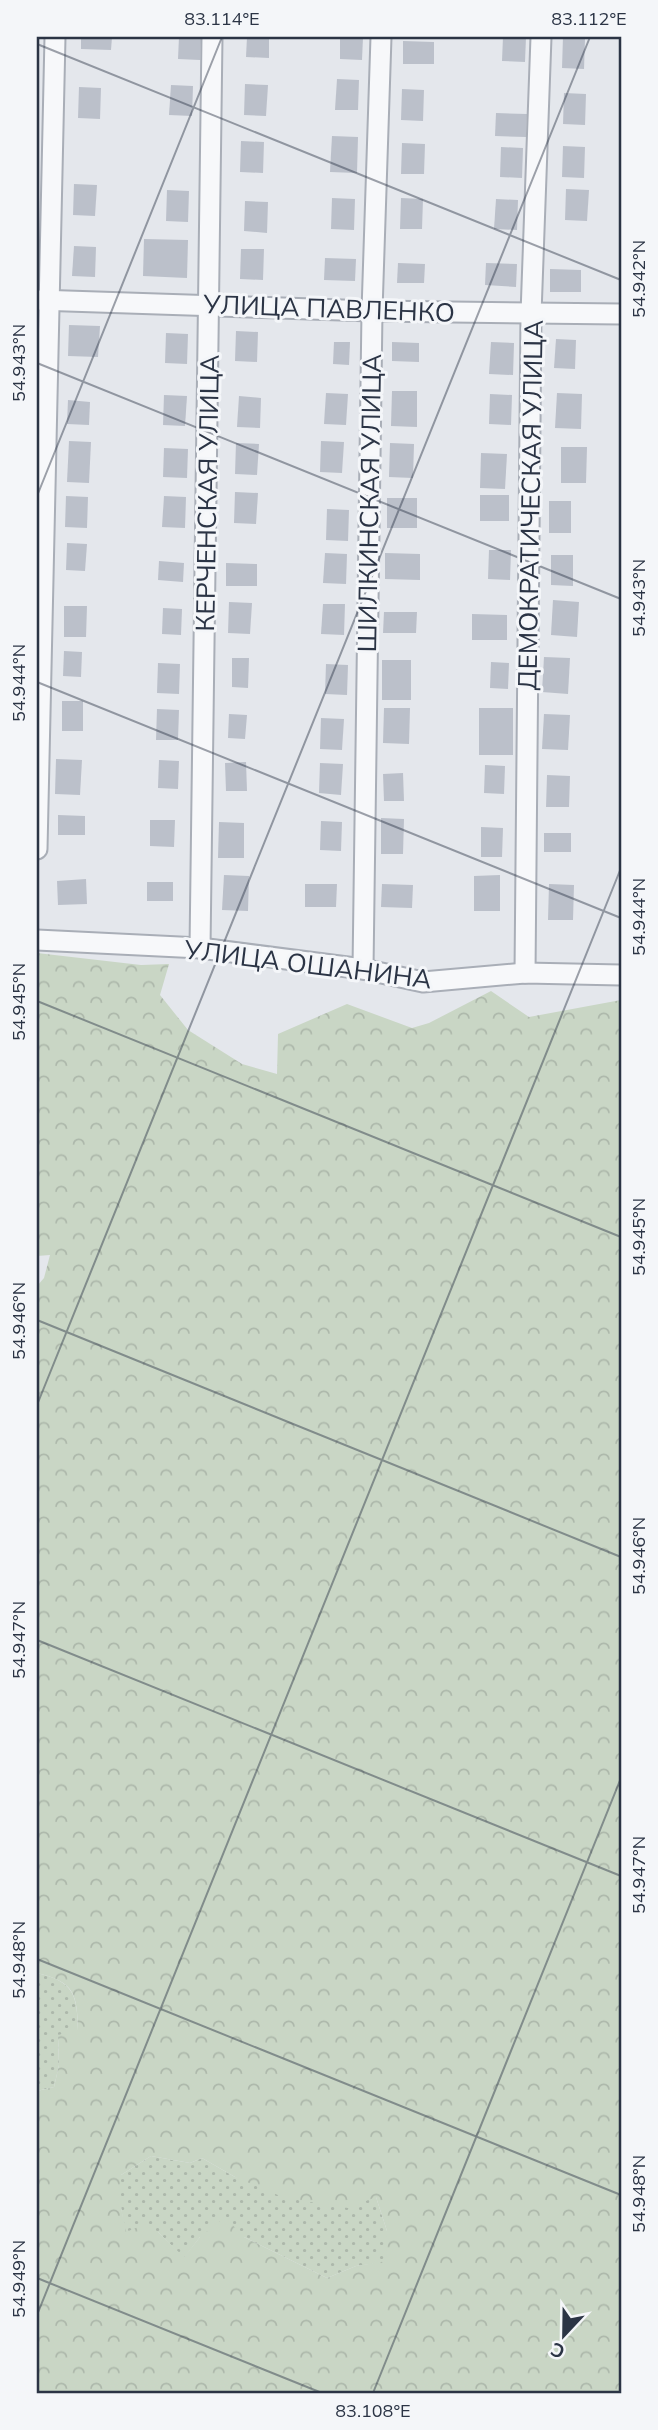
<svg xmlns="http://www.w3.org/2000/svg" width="658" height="2430" viewBox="0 0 658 2430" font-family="Mulish,sans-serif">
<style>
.grass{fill:url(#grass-dots)}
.forest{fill:url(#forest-crowns);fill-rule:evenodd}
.building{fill:#bbc0ca}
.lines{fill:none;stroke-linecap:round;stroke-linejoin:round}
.minor-casing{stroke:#a9aeb7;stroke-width:23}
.minor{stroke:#f7f8fa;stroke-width:19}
.ticks{fill:none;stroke:#2b3445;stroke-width:2;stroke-opacity:0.45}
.labels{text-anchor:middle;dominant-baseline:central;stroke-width:6;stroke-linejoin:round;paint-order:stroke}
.street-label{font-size:26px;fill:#2b3445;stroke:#f4f6f9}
.neatline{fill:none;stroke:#2b3445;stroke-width:2.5}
.ticks-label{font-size:18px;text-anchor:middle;fill:#2b3445}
</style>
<defs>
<pattern id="grass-dots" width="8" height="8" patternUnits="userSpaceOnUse" patternTransform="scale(1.75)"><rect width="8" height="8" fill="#c9d6c5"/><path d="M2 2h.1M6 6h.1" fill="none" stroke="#adb8ab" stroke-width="1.8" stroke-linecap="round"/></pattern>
<pattern id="forest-crowns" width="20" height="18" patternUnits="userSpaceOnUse" patternTransform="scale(1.75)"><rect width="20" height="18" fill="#c9d6c5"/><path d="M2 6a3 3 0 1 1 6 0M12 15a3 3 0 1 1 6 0" fill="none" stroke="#adb8ab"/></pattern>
</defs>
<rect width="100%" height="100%" fill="#e4e7ec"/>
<g class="grass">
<path d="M 37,1973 C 75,1982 77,1995 78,2031 L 58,2036 L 59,2065 L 54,2087 L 37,2091 Z"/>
<polygon points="151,2156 190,2163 202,2158 235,2177 376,2197 387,2231 387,2262 356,2266 327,2278 244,2237 200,2237 184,2258 158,2232 125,2233 121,2207 121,2175"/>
</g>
<path class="forest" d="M 37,953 L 141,965 L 169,964 L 160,995 L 188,1030 L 242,1064 L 277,1074 L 278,1034 L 347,1004 L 412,1028 L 429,1023 L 491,991 L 529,1017 L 621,1000 L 621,2393 L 37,2393 L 37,2091 L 54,2087 L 59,2065 L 58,2035 L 78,2030 C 77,1994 75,1982 37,1973 L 37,1286 L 44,1278 L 50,1255 L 37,1256 ZM 151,2156 L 190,2163 L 202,2158 L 235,2177 L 285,2198 L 348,2208 L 376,2197 L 387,2231 L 387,2261 L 356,2266 L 327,2278 L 244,2237 L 225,2217 L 200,2237 L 184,2257 L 158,2232 L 143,2225 L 126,2232 L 121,2207 L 121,2175 Z"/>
<g class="building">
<polygon points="81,37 112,37 111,50 81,49"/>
<polygon points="179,37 201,37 200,60 178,59"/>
<polygon points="247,37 269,37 269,58 246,57"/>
<polygon points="340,37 363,37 362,60 340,59"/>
<polygon points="503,37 526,37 525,62 502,61"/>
<polygon points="563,37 585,39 584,69 562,68"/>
<polygon points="403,41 434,42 434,64 403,64"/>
<polygon points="337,79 359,80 358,110 335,110"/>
<polygon points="245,84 268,85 266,116 244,115"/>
<polygon points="171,85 193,86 192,116 169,115"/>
<polygon points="79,87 101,88 100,119 78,118"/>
<polygon points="402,89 424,90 423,121 401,120"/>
<polygon points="564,93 586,94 585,125 563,124"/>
<polygon points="496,113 527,114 526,137 495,136"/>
<polygon points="332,136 358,137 357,173 330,172"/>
<polygon points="241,141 264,142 263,173 240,172"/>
<polygon points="402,143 425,144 424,174 401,174"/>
<polygon points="563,146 585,147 584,178 562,177"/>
<polygon points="501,147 523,148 522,178 500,177"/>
<polygon points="74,184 97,185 95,216 73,215"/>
<polygon points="566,189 589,190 587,221 565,220"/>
<polygon points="167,190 189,191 188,222 166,221"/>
<polygon points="332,198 355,199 354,230 331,229"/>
<polygon points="401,198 423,199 422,229 400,229"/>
<polygon points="496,199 518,200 517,230 494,229"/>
<polygon points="245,201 268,202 267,233 244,231"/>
<polygon points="144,239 188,240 187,278 143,276"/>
<polygon points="74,246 96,247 95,277 72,276"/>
<polygon points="241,249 264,249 263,280 240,279"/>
<polygon points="325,258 356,259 355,281 324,280"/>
<polygon points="398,263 425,264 424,283 397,283"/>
<polygon points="486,263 517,264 516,287 485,285"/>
<polygon points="550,269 581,270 581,292 550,292"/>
<polygon points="69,325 100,326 98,357 68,356"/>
<polygon points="236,331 258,332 257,362 235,361"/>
<polygon points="166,333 188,334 187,364 165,363"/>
<polygon points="556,339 576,340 575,369 554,368"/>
<polygon points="334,342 350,342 349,365 333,364"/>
<polygon points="392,342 419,343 419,362 392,361"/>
<polygon points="491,342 514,343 513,375 489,374"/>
<polygon points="392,391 417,391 417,427 391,426"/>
<polygon points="326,393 348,394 346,425 324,424"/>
<polygon points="557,393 582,394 581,429 555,428"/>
<polygon points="490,394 512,395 511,425 489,424"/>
<polygon points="164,395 187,396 185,426 163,425"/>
<polygon points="239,396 261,398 260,428 237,427"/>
<polygon points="68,400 90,402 89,425 67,424"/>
<polygon points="69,441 91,442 89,483 67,482"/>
<polygon points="321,441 344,442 342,473 320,472"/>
<polygon points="236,443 259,444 257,475 235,474"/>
<polygon points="390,443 414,444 413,478 389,477"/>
<polygon points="561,447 587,447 586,483 561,483"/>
<polygon points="164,448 188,449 187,478 163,477"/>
<polygon points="481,453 507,454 505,489 480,488"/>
<polygon points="235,492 258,493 256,524 234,523"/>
<rect x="480" y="495" width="29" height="26"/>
<polygon points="66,496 88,497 87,528 65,527"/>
<polygon points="164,496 186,497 185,528 162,527"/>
<rect x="387" y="498" width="30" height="30"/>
<rect x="549" y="501" width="22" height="32"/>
<polygon points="327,509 349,510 348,541 326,540"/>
<polygon points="67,543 87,544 85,571 66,570"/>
<polygon points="489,550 511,550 510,580 488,579"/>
<polygon points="325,553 347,554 346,584 323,583"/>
<polygon points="385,553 420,554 420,580 385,579"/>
<polygon points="551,555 573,555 573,586 551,585"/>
<polygon points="159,561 184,563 183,582 158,580"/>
<polygon points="226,563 257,564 257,586 226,586"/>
<polygon points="553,600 579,602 577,637 551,635"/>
<polygon points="229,602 252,603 250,634 228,633"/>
<polygon points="323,604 345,604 344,635 321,634"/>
<polygon points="64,606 87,606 86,637 64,637"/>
<polygon points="163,608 182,609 181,635 162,634"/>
<polygon points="384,612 417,612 416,633 383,633"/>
<polygon points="472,614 507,615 507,640 472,640"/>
<polygon points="64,651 82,652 81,677 63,676"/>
<polygon points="544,657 570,658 568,694 542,692"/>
<polygon points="232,658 249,658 248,688 232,687"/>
<rect x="382" y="660" width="29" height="40"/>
<polygon points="491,662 509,663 508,689 490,688"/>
<polygon points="158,663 180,664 179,694 157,693"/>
<polygon points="326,664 348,665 347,695 325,694"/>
<rect x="62" y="701" width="21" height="30"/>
<polygon points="384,708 410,708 409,744 383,743"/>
<rect x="479" y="708" width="34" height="47"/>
<polygon points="157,709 179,710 178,740 156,740"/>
<polygon points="229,714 247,715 245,739 228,738"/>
<polygon points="544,714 570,715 568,750 542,749"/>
<polygon points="321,718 344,719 342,750 320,749"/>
<polygon points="56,759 82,760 80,795 55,794"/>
<polygon points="159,760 179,761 178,789 158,788"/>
<polygon points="246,762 247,791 226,791 225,763"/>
<polygon points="320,763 343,764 341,795 319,793"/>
<polygon points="485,765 505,766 504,794 484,793"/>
<polygon points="403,773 404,801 384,801 383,774"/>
<polygon points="547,775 570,776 569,807 546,807"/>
<polygon points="58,815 85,816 85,835 58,835"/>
<polygon points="381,818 404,819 403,854 381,854"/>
<polygon points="150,820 175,820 174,847 150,846"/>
<polygon points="321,821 342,822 341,851 320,850"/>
<polygon points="219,822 244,823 244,858 218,858"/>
<polygon points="481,827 503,828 502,857 481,857"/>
<rect x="544" y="833" width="27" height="19"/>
<polygon points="224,875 249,876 248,911 222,910"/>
<polygon points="500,875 500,911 474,911 474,876"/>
<polygon points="86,879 87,904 58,905 57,881"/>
<rect x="147" y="882" width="26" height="19"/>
<polygon points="305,884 337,884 336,907 305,907"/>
<polygon points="382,884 413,885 412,908 381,907"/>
<polygon points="549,884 574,885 573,920 548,920"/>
</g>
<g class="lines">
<defs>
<g id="minor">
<polyline points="37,300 372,311 621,314"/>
<polyline points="37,849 55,37"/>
<polyline points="37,940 200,948 363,969 423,982 525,973 621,975"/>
<polyline points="200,948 212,37"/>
<polyline points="363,969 372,311 381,37"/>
<polyline points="525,973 531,314 541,37"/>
</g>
</defs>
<use href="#minor" class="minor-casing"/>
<use href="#minor" class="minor"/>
</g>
<path class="ticks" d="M 37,44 L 621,280M 37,363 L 621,599M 37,496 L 222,37M 37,682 L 621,918M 37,1001 L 621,1237M 37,1320 L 621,1557M 37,1405 L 590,37M 37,1640 L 621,1876M 37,1959 L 621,2195M 37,2278 L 322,2393M 37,2315 L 621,868M 373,2393 L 621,1778"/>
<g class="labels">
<g class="street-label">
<text transform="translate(329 308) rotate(2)">УЛИЦА ПАВЛЕНКО</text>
<text transform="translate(207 493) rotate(-89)">КЕРЧЕНСКАЯ УЛИЦА</text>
<text transform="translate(369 503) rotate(-89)">ШИЛКИНСКАЯ УЛИЦА</text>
<text transform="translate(530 505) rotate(-89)">ДЕМОКРАТИЧЕСКАЯ УЛИЦА</text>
<text transform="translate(308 964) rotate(7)">УЛИЦА ОШАНИНА</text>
</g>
</g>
<rect width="658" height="2430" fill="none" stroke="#f4f6f9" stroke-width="77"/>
<g transform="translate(564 2335) rotate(202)" stroke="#f4f6f9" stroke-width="5" paint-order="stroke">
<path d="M0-5L12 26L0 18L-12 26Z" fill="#2b3445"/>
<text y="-10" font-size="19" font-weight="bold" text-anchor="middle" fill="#2b3445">С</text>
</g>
<rect x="38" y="38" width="582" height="2354" class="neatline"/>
<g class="ticks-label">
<text x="222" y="25">83.114°E</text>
<text x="589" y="25">83.112°E</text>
<text transform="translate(639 279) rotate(-90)" y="6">54.942°N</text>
<text transform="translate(19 363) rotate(-90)" y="6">54.943°N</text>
<text transform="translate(639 598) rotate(-90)" y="6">54.943°N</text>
<text transform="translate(19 683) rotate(-90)" y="6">54.944°N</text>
<text transform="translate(639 917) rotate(-90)" y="6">54.944°N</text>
<text transform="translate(19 1002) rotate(-90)" y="6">54.945°N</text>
<text transform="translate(639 1237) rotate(-90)" y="6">54.945°N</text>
<text transform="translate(19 1321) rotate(-90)" y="6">54.946°N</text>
<text transform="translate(639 1556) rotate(-90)" y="6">54.946°N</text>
<text transform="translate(19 1640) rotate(-90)" y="6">54.947°N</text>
<text transform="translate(639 1875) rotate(-90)" y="6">54.947°N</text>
<text transform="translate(19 1960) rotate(-90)" y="6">54.948°N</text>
<text transform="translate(639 2194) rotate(-90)" y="6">54.948°N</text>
<text transform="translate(19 2279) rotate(-90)" y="6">54.949°N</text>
<text x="373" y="2417">83.108°E</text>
</g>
</svg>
